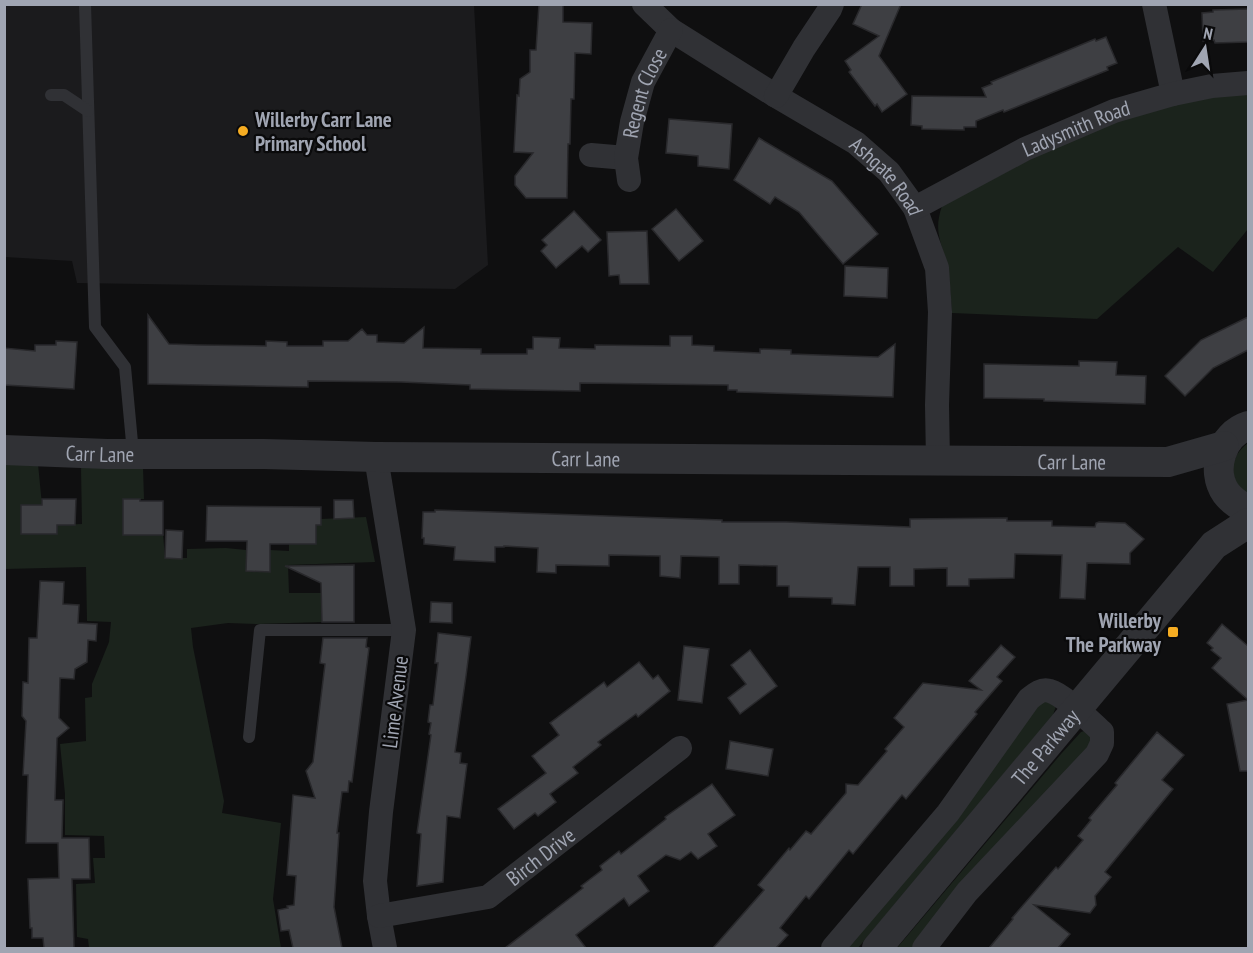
<svg xmlns="http://www.w3.org/2000/svg" width="1253" height="953" viewBox="0 0 1253 953" font-family="'PT Sans Narrow',sans-serif">
<style>
.built{fill:#1b1b1d}
.green{fill:#1b231c}
.building{fill:#3e3f43;stroke:#29292c;stroke-width:1.5}
.lines{fill:none;stroke-linecap:round;stroke-linejoin:round}
.service{stroke:#303135;stroke-width:12}
.minor{stroke:#303135;stroke-width:24}
.tertiary{stroke:#303135;stroke-width:30}
.poi-dot{fill:#f5ac22;stroke:#0a0a0b;stroke-width:2}
.labels{text-anchor:middle;dominant-baseline:central;stroke-width:4.5;stroke-linejoin:round;paint-order:stroke}
.street-label{font-size:21px;fill:#a0a5b2;stroke:#0a0a0b}
.poi-label{font-size:21px;font-weight:bold;fill:#a0a5b2;stroke:#0a0a0b;text-anchor:start}
</style>
<rect width="100%" height="100%" fill="#0f0f10"/>
<polygon class="built" points="4,5 474,5 488,265 455,289 77,283 72,261 5,257"/>
<g class="green">
<path d="M 1248,91 L 1248,229 L 1213,272 L 1178,247 L 1097,319 L 952,313 C 951,299 950,285 948,271 C 944,244 932,235 942,206 L 1076,135 L 1145,110 Z"/>
<path d="M 1248,443 L 1248,496 C 1228,480 1228,458 1248,443 Z"/>
<polygon points="4,464 38,464 42,505 57,534 57,525 82,524 81,468 143,467 144,499 123,499 123,535 139,535 139,533 163,533 165,558 187,558 187,549 226,548 246,550 246,571 270,571 270,550 289,551 289,541 321,519 366,517 375,562 288,565 289,593 321,593 322,622 257,624 228,623 191,628 193,647 224,801 222,813 281,823 273,899 281,948 89,948 88,939 77,937 76,884 95,883 93,858 105,858 104,836 65,835 65,794 60,744 86,741 85,698 92,697 92,684 109,642 111,622 87,621 86,567 5,569"/>
<polygon points="1043,698 1056,706 1053,715 858,948 844,948"/>
<polygon points="1087,730 1091,732 1091,749 919,937 912,948 897,948 1061,754 1081,732"/>
</g>
<g class="building">
<polygon points="539,4 563,4 563,22 592,23 591,54 575,53 574,99 571,99 570,144 568,144 567,198 526,198 515,185 515,176 533,153 514,152 517,95 519,96 520,79 530,72 530,50 536,50"/>
<polygon points="862,4 901,4 879,56 907,94 882,112 877,104 875,106 849,72 851,70 845,61 879,36 853,24"/>
<polygon points="1248,9 1248,42 1215,43 1214,40 1203,41 1202,13 1213,12 1213,10"/>
<polygon points="1106,37 1117,63 1107,67 1108,70 1004,112 1003,110 976,121 976,127 964,127 964,130 922,129 922,126 911,125 912,96 986,97 982,88 992,84 991,82 1095,39 1096,41"/>
<polygon points="669,119 732,124 729,169 698,166 698,156 666,153"/>
<polygon points="759,138 832,181 878,234 843,264 799,212 775,197 770,204 734,180"/>
<polygon points="676,209 703,241 679,261 652,229"/>
<polygon points="574,211 601,240 588,252 582,246 556,268 541,251 547,245 542,240"/>
<polygon points="647,231 649,284 620,284 619,275 609,276 607,232"/>
<polygon points="845,266 888,268 887,298 844,296"/>
<polygon points="148,315 169,344 198,345 266,346 266,341 287,342 287,346 323,346 323,341 348,341 362,329 367,335 377,335 377,342 404,343 424,327 423,348 481,349 481,354 527,354 527,349 533,349 533,337 560,338 559,348 595,349 595,345 670,346 670,336 692,336 692,345 714,346 714,351 760,353 760,349 791,350 791,354 878,357 895,344 893,397 737,392 737,390 728,390 728,385 580,383 580,391 470,389 470,385 401,382 308,381 308,387 148,384"/>
<polygon points="1248,317 1248,350 1213,368 1185,396 1165,376 1201,340"/>
<polygon points="56,341 77,342 74,389 4,385 4,348 35,351 35,345 56,345"/>
<polygon points="1079,361 1117,362 1116,375 1146,376 1145,404 1044,401 1044,399 984,398 984,364 1079,366"/>
<polygon points="42,499 76,499 75,525 57,525 57,534 21,534 21,505 42,505"/>
<polygon points="123,499 140,499 140,501 163,501 163,535 123,535"/>
<polygon points="334,500 353,500 354,518 334,519"/>
<polygon points="207,506 321,507 321,525 316,525 316,544 270,544 270,572 246,571 247,541 206,541"/>
<polygon points="435,510 722,520 722,522 786,522 910,527 910,519 1007,518 1007,521 1052,521 1052,526 1095,527 1096,523 1099,522 1125,523 1144,539 1130,553 1130,564 1087,563 1085,599 1060,598 1062,555 1015,554 1014,578 969,579 969,586 947,586 947,568 914,569 914,586 890,586 890,567 858,567 855,605 832,604 832,598 789,597 789,586 777,586 777,566 739,565 739,584 719,584 719,557 681,556 680,578 660,576 660,556 609,555 609,566 556,565 556,573 537,572 538,548 504,546 504,547 495,547 495,562 454,560 455,547 424,544 424,538 422,538 423,512 435,512"/>
<polygon points="166,530 183,531 182,559 165,558"/>
<polygon points="354,565 354,622 322,622 321,583 285,566"/>
<polygon points="40,581 64,582 63,604 79,605 78,623 97,624 96,641 88,640 87,662 75,669 74,679 60,678 59,718 69,728 57,738 55,800 63,800 62,838 89,838 90,879 72,879 74,948 44,948 43,938 32,938 32,928 30,928 28,879 59,878 58,843 26,843 28,775 23,775 26,721 22,716 23,682 28,683 29,638 37,638"/>
<polygon points="431,602 452,603 452,623 430,622"/>
<polygon points="1222,624 1248,646 1248,771 1240,771 1227,704 1248,700 1212,668 1221,658 1211,650 1213,648 1207,643"/>
<polygon points="438,633 471,637 466,676 455,752 461,753 460,763 467,764 460,818 447,816 443,882 417,886 421,834 417,833 431,735 429,734 431,723 428,722 430,705 433,705 438,663 435,663"/>
<polygon points="323,638 367,638 366,647 369,648 352,782 349,781 348,792 342,792 337,833 339,833 334,907 342,948 293,948 289,930 281,931 278,910 288,908 287,906 294,905 296,876 287,875 293,795 315,798 306,771 313,762 325,664 320,663"/>
<polygon points="1001,645 1015,657 997,677 1002,681 975,712 977,714 906,799 902,795 853,854 849,850 809,899 806,896 780,928 788,935 776,948 713,948 764,890 758,885 789,848 790,850 806,831 811,834 846,793 846,784 858,785 887,751 885,749 904,727 894,718 923,683 981,690 969,681"/>
<polygon points="684,646 709,649 702,703 678,700"/>
<polygon points="750,650 777,686 740,714 728,698 746,684 731,665"/>
<polygon points="639,662 653,679 658,675 670,691 638,717 636,714 598,742 601,745 573,767 578,773 550,794 556,802 538,816 535,813 514,829 498,809 546,773 532,756 559,735 550,723 604,682 607,687"/>
<polygon points="1157,732 1184,755 1162,780 1173,789 1105,872 1111,877 1095,896 1096,905 1090,913 1034,905 1070,934 1058,948 989,948 1013,919 1012,918 1056,867 1058,869 1083,840 1078,836 1091,820 1089,818 1117,785 1115,783"/>
<polygon points="730,741 773,749 768,776 726,769"/>
<polygon points="712,784 735,815 708,834 717,846 698,859 691,852 680,860 666,855 638,876 649,891 629,906 624,898 576,935 586,948 505,948 583,888 581,886 602,870 600,866 619,851 621,854 666,819 665,817"/>
</g>
<g class="lines">
<g class="service">
<polyline points="85,4 95,327 125,367 133,453"/>
<polyline points="51,95 64,95 88,111"/>
<polyline points="249,737 260,630 404,630"/>
</g>
<g class="minor">
<path id="s1" d="M 644,4 L 671,30 L 776,96 L 856,143 L 889,172 L 915,208 L 937,268 L 940,312 L 937,405 L 938,461"/>
<polyline points="1154,4 1173,94"/>
<polyline points="776,96 804,48 830,9 832,4"/>
<polyline points="591,155 626,158"/>
<path id="s2" d="M 629,180 L 626,158 L 632,122 L 643,82 L 671,30"/>
<path id="s3" d="M 915,208 L 1025,149 L 1114,111 L 1173,94 L 1212,86 L 1248,83"/>
<polyline points="376,457 404,630 381,812 375,881 379,916 385,948"/>
<path id="s4" d="M 379,916 L 488,897 L 680,748"/>
<path d="M 833,948 L 948,813 L 1029,699 C 1035,694 1042,688 1050,691 C 1063,694 1092,723 1102,732 L 1102,743 L 1097,754 L 967,892 L 924,948"/>
</g>
<g class="tertiary">
<path d="M 1248,426 C 1222,434 1210,470 1226,493 C 1232,501 1240,506 1248,510"/>
<path id="s5" d="M 4,450 L 107,454 L 264,454 L 376,457 L 1168,462 L 1224,446"/>
<path id="s6" d="M 877,948 L 1214,545 L 1248,523"/>
</g>
</g>
<g class="poi-dot">
<circle cx="243" cy="131" r="6"/>
<rect x="1167" y="626" width="12" height="12" rx="3"/>
</g>
<g class="labels">
<g class="street-label">
<text stroke="none"><textPath href="#s2" startOffset="90">Regent Close</textPath></text>
<text stroke="none"><textPath href="#s3" startOffset="180">Ladysmith Road</textPath></text>
<text stroke="none"><textPath href="#s1" startOffset="300">Ashgate Road</textPath></text>
<text stroke="none"><textPath href="#s5" startOffset="96">Carr Lane</textPath></text>
<text stroke="none"><textPath href="#s5" startOffset="582">Carr Lane</textPath></text>
<text stroke="none"><textPath href="#s5" startOffset="1068">Carr Lane</textPath></text>
<text transform="translate(395 702) rotate(-83)">Lime Avenue</text>
<text stroke="none"><textPath href="#s6" startOffset="262">The Parkway</textPath></text>
<text stroke="none"><textPath href="#s4" startOffset="177">Birch Drive</textPath></text>
</g>
<g class="poi-label">
<text x="255" y="119">Willerby Carr Lane<tspan x="255" dy="24">Primary School</tspan></text>
<text x="1161" y="620" text-anchor="end">Willerby<tspan x="1161" dy="24">The Parkway</tspan></text>
</g>
</g>
<rect width="1253" height="953" fill="none" stroke="#a0a5b2" stroke-width="12"/>
<g transform="translate(1205 48) rotate(12)" stroke="#0a0a0b" stroke-width="4.5" paint-order="stroke">
<path d="M0-4.5L10 22L0 15L-10 22Z" fill="#a0a5b2"/>
<text y="-9" font-size="16" font-weight="bold" text-anchor="middle" fill="#a0a5b2">N</text>
</g>
</svg>
